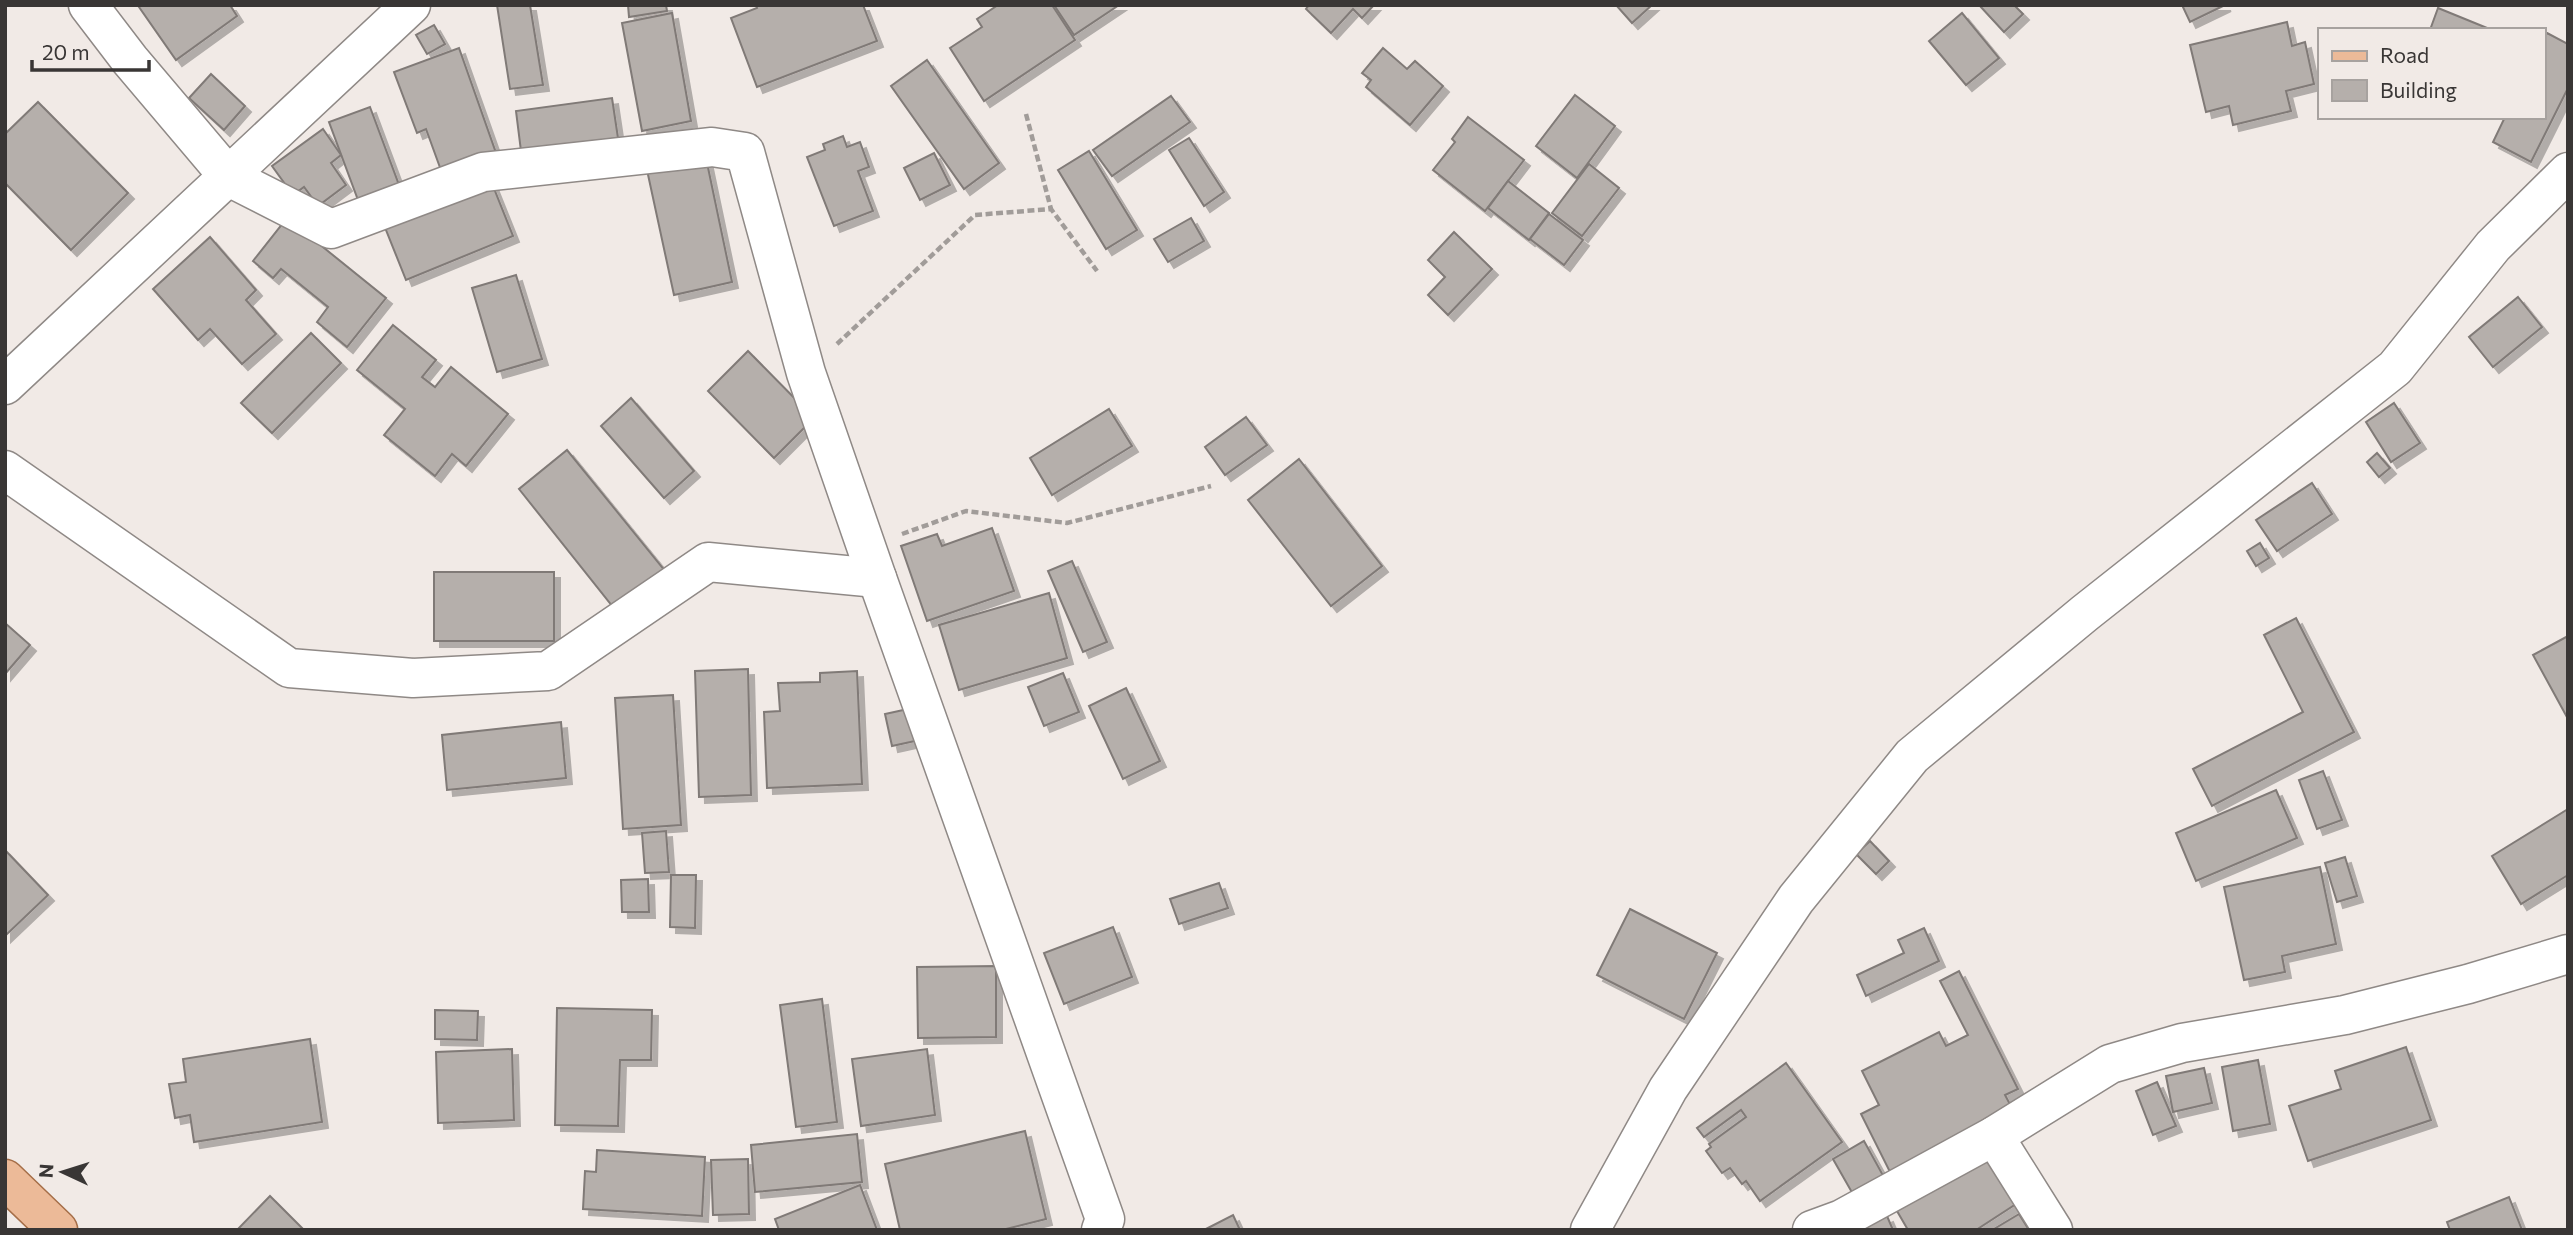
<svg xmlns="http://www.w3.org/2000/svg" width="2573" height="1235" viewBox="0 0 2573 1235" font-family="Commissioner,sans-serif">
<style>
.building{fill:#b5afab;stroke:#807a77;stroke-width:2;filter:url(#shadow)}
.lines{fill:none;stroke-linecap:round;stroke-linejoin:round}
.minor-casing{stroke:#8f8986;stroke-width:41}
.major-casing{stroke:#a56e48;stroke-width:41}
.path{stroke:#a19c99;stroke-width:4.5;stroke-dasharray:7 3.5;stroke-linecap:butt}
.minor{stroke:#fff;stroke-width:38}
.major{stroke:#ecba98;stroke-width:38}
</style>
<defs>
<filter id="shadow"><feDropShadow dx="6" dy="6" stdDeviation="0" flood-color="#0004"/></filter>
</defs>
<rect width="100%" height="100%" fill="#f1eae6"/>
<g class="building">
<polygon points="142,5 230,5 237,16 176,60 139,7"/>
<polygon points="497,5 530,5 543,85 510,89"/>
<polygon points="628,5 666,5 667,11 629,17"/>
<polygon points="756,5 863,5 877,41 757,87 731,18 757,8"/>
<polygon points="998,5 1052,5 1075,40 984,101 950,48 982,27 977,19"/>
<polygon points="1054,5 1119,5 1074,35"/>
<polygon points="1309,5 1374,5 1362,18 1353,9 1331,33 1306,9"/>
<polygon points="1616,5 1652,5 1632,23"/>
<polygon points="1979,5 2014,5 2023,14 2004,32"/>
<polygon points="2182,5 2225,5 2190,22"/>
<polygon points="2438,8 2492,30 2430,30"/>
<polygon points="672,13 691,121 642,131 622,23"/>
<polygon points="1962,13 1999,58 1966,85 1929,41"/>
<polygon points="2287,22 2292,46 2305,42 2314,84 2286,91 2291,111 2233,125 2229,106 2206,112 2190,45"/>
<polygon points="434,25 445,44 427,54 416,35"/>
<polygon points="2547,33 2568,44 2568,88 2531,162 2493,142 2505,117 2543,117 2543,41"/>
<polygon points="459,48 496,153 442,173 426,129 417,133 394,72"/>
<polygon points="1383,48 1407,69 1415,61 1443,86 1410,125 1366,87 1371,80 1362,73"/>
<polygon points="927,60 999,163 964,189 891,86"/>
<polygon points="211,74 245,106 224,130 189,98"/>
<polygon points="1575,95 1615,126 1577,178 1536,146"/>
<polygon points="1171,96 1190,122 1112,176 1093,150"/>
<polygon points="612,98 618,138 521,151 516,111"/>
<polygon points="38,102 128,193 71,250 5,183 5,134"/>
<polygon points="370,107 399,185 358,200 329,122"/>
<polygon points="1468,117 1524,160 1485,211 1433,170 1455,142 1452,139"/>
<polygon points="323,129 341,155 331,163 346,185 318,206 304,187 293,195 272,166"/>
<polygon points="843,136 847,147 860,142 869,167 858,171 873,211 834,226 807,157 825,150 823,144"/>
<polygon points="1189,138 1224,192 1204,206 1169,150"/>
<polygon points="1089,151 1137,230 1106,249 1058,170"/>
<polygon points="934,153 950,185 920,200 904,168"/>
<polygon points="706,158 732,282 674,295 647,170"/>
<polygon points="1589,164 1619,188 1582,236 1552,213"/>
<polygon points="491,181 513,236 406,280 384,225"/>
<polygon points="1508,181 1549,213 1529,240 1488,208"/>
<polygon points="1549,214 1583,240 1564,265 1530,239"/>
<polygon points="287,218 386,298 347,347 317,322 328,307 281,269 273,278 253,261"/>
<polygon points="1191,218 1204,241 1168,262 1154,239"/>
<polygon points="1454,232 1492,269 1448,315 1428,295 1445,277 1428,260"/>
<polygon points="210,237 256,290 246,300 276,334 242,364 210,329 198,340 153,289"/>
<polygon points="516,275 542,359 497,372 472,288"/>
<polygon points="2518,297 2542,327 2493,367 2469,337"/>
<polygon points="393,325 436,360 422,377 435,387 451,367 508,414 466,466 452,454 435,476 384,435 405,409 357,370"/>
<polygon points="311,333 341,363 272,433 241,403"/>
<polygon points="748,351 814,418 774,458 708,391"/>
<polygon points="631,398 694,471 664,498 601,426"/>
<polygon points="2394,403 2420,443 2391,462 2366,422"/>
<polygon points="1109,409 1132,446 1052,495 1030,458"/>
<polygon points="1246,417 1267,445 1225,475 1205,447"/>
<polygon points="567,450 666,572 617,612 519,489"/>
<polygon points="2377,453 2390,468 2379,477 2367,462"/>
<polygon points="1299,459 1382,566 1331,606 1248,500"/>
<polygon points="2312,483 2332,514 2277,551 2256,520"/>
<polygon points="992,528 1014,591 927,621 901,546 937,534 942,546"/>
<polygon points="2260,543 2269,558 2256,566 2247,551"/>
<polygon points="1072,561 1107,642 1083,652 1048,571"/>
<rect x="434" y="572" width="120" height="69"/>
<polygon points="1049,593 1067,658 959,690 939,625"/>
<polygon points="2296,618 2354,732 2212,806 2193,769 2303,712 2264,635"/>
<polygon points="5,623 30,645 5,674"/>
<polygon points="2568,636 2568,719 2533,655"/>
<polygon points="748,669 751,795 699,797 695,671"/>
<polygon points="857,671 862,784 767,788 764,712 780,711 778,683 820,682 820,673"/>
<polygon points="1063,673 1079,712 1044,726 1028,687"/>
<polygon points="1126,688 1160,761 1123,779 1089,706"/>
<polygon points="673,695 681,825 623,829 615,698"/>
<polygon points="908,709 915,741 892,746 885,714"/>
<polygon points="561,722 566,778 447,790 442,735"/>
<polygon points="2323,771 2342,820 2317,829 2299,780"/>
<polygon points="2276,790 2297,838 2196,881 2176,833"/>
<polygon points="2568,809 2568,875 2521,904 2492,856"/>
<polygon points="666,831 669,872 645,873 642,833"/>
<polygon points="1870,841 1889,861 1876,874 1856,854"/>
<polygon points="5,850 48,895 5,936"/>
<polygon points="2345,857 2357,896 2337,902 2325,863"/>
<polygon points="2320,867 2336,944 2282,956 2285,972 2244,980 2224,887"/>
<polygon points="671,875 696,875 695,928 670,927"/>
<polygon points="648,879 649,912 622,912 621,880"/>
<polygon points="1219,883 1228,908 1179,924 1170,899"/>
<polygon points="1630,909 1717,953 1684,1019 1597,975"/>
<polygon points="1113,927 1132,977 1064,1004 1044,953"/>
<polygon points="1924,928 1939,961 1866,996 1857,975 1904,953 1898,940"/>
<polygon points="996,966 996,1037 918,1038 917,967"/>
<polygon points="1959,971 2018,1089 2005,1095 2013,1110 1890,1172 1861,1114 1879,1105 1862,1071 1939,1032 1946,1046 1968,1035 1940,981"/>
<polygon points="822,999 837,1122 796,1127 780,1005"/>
<polygon points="557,1008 652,1010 651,1060 620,1060 618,1126 555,1125"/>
<polygon points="435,1010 478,1011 477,1040 435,1039"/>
<polygon points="310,1039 322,1122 194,1142 190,1115 175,1118 169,1084 186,1082 183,1059"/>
<polygon points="2406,1047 2431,1120 2308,1161 2289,1106 2341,1089 2335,1071"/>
<polygon points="512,1049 514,1120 438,1123 436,1052"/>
<polygon points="927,1049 935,1115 861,1126 852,1059"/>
<polygon points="2258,1060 2270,1124 2233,1131 2222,1067"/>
<polygon points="1786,1063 1842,1142 1760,1201 1746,1181 1742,1184 1730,1168 1722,1173 1706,1151 1711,1147 1709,1144 1746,1117 1741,1110 1704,1137 1697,1128"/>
<polygon points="2204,1068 2212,1103 2173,1112 2166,1076"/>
<polygon points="2157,1082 2176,1126 2153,1135 2136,1091"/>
<polygon points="1025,1131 1046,1219 1002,1230 900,1230 885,1164"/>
<polygon points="857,1134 862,1182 755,1192 751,1145"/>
<polygon points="1864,1141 1885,1179 1854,1196 1833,1159"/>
<polygon points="597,1150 705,1157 702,1216 583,1209 585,1171 596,1172"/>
<polygon points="1984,1155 2016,1204 1976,1230 1908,1230 1897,1211"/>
<polygon points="748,1159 749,1214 713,1215 711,1160"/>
<polygon points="860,1185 877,1230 779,1230 775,1219"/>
<polygon points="270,1196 304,1230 237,1230"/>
<polygon points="2509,1197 2522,1230 2450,1230 2447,1222"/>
<polygon points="2019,1214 2029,1230 1994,1230 1994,1229"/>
<polygon points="1233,1215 1240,1230 1204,1230"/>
<polygon points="1887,1216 1893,1230 1858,1230"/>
</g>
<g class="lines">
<defs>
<g id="minor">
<polyline points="88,5 130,60 229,177 331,229 483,172 712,147 745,152 806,373 877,578 1105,1219 1101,1230"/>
<polyline points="5,385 411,5"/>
<polyline points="5,470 289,668 413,678 548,671 708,562 877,578"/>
<polyline points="1994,1136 2053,1230"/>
<polyline points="1590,1230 1668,1089 1796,899 1912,756 2085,613 2395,368 2493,246 2568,172"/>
<polyline points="1812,1230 1842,1219 1994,1136 2110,1064 2182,1043 2345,1015 2468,984 2568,954"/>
</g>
<polyline id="major" points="5,1179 58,1230"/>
</defs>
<use href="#minor" class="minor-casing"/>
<use href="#major" class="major-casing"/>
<g class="path">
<polyline points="1026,114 1051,209"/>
<polyline points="837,344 975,215 1051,209 1097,271"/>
<polyline points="902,534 966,511 1067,523 1211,486"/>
</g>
<use href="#minor" class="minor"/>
<use href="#major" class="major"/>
</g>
<rect width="2573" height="1235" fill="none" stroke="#393635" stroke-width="14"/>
<rect x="2318" y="28" width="228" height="91" fill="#f1eae6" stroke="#a7a29f" stroke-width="2"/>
<rect x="2332" y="51" width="35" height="10" fill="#ecba98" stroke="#a7a29f" stroke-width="2"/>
<text x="2380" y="63" font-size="21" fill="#393635">Road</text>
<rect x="2332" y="80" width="35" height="21" fill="#b5afab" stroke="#a7a29f" stroke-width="2"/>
<text x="2380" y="98" font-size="21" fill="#393635">Building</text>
<g transform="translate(63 1172) rotate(274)" stroke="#f1eae6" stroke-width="5" paint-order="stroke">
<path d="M0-5L12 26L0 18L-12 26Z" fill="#393635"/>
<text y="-10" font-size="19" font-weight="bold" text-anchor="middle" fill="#393635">N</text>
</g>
<path d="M32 60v10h117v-10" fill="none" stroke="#393635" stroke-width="3.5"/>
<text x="42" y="60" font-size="21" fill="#393635" stroke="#f1eae6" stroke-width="5" paint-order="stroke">20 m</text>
</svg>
